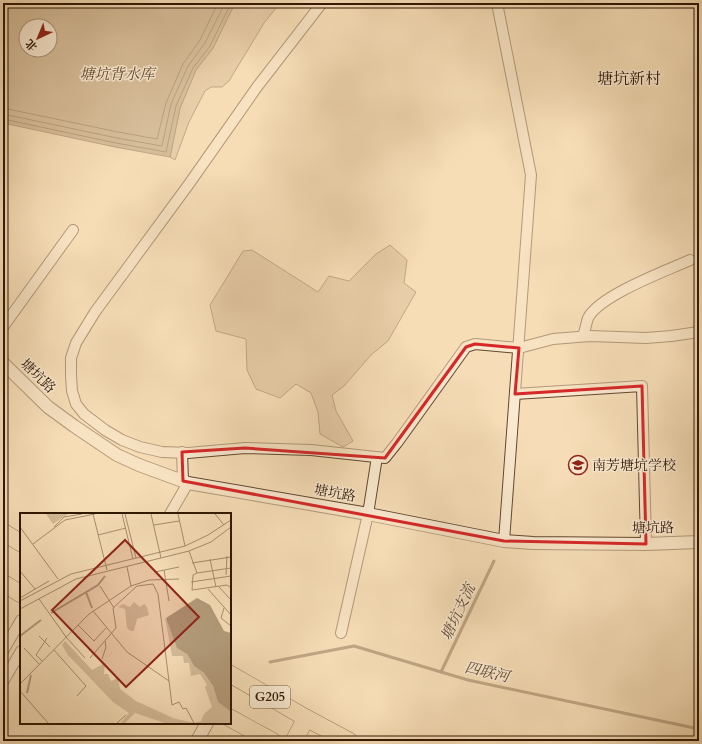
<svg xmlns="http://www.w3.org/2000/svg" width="702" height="744" viewBox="0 0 702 744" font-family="Cardo,'Noto Serif SC',serif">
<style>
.green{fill:#d4bb98;stroke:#82694c}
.water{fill:#b29a79;stroke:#7e6649;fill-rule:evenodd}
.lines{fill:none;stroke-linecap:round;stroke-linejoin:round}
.shore{stroke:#70583c;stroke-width:1}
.stream{stroke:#7e6649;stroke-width:3}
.minor-casing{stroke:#61482e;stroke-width:12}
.tertiary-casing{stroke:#61482e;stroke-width:14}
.trunk-casing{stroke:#2f1700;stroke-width:18}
.minor{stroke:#f9e9d0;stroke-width:10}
.tertiary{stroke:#f9e9d0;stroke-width:12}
.trunk{stroke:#f6ddb7;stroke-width:17}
.marked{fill:none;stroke:#d62828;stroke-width:3;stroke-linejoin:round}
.labels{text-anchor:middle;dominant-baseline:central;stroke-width:3;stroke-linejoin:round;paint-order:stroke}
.shield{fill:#f9e9d0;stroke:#6c563e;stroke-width:1}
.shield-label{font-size:13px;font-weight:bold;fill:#2f1700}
.street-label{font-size:14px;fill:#2f1700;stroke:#f9e9d0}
.poi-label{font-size:14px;fill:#2f1700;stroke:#f9e9d0;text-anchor:start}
.water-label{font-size:15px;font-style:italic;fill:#634b30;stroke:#f9e9d0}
.quarter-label{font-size:16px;fill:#2f1700;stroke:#f9e9d0}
.inset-river{fill:none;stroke:#b29a79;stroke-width:2}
.inset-road{fill:none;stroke:#a68e6e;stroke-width:1}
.view{fill:#8f2418;fill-opacity:0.15;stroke:#8f2418;stroke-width:2}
.inset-edge{fill:none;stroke:#2f1700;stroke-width:2}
</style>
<rect width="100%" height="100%" fill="#f6ddb7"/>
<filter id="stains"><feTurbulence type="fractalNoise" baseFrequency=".005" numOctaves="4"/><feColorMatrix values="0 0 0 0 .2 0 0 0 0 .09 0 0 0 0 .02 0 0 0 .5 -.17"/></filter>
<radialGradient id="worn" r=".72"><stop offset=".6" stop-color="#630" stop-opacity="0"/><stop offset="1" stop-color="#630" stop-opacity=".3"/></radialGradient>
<g class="green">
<polygon points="235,3 280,3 264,23 229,81 222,87 211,87 205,91 189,122 175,160 170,157 180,108 196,70 213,48"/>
<polygon points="390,245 407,260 404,283 416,292 388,341 371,355 344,386 332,395 336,411 353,441 343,447 320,434 318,412 311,393 296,384 280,398 256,389 247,370 246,339 216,331 210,305 243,251 252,250 318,292 329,276 349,281 376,254"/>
</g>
<path class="water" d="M 3,3 L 235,3 L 213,48 L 196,70 L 180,108 L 170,157 L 115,147 L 3,123 ZM 26,26 L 50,26 L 50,50 L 26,50 Z"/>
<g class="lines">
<g class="shore">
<polyline points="3,108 118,132 157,139 166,103 183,64 200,40 218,3"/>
<polyline points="3,114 117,138 162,146 171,104 188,66 205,43 225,3"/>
<polyline points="3,119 116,143 166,152 176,106 193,68 210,46 231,3"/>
</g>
<g class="stream">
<polyline points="270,662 354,646 468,680 699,729"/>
<polyline points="441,672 494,561"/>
</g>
<defs>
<g id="minor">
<polyline points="322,3 257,87 189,184 95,312 76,343 71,358 71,376 72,391 76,404 84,414 105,430 122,440 140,447 162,452 188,453 245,448 311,450 385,458 397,443 466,347 475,344 519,348 553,339 590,336 646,338 671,336 699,332"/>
<polyline points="497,3 531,175 504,541"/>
<polyline points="3,327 73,230"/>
<path d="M 583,336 C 585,331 586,324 588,318 C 600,295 666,271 690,260"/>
<polyline points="515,394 642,386 646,544"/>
<polyline points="182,452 183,481"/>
<polyline points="170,514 188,483"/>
<polyline points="341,633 368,514 377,457"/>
<polyline points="3,651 21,620"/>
<polyline points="3,682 21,651"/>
</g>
<g id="tertiary">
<polyline points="3,363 48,407 74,426 117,455 139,465 188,483 368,514 504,541 533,543 646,544 699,542"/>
<polyline points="197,741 207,723"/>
</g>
<g id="trunk">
<polyline points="3,532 21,543"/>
<polyline points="3,583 21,594"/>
<polyline points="230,674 306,718 349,741"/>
<polyline points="230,718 272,741"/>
<polyline points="294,741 306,718"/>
</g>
</defs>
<use href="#minor" class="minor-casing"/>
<use href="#tertiary" class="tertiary-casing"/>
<use href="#trunk" class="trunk-casing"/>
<use href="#minor" class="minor"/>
<use href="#tertiary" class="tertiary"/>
<use href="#trunk" class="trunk"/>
</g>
<path d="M0 0H702V744H0ZM 475,344 L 519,348 L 515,394 L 642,386 L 646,544 L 504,541 L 183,481 L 182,452 L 245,448 L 385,458 L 466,347 Z" fill="#f6ddb7" fill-opacity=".55" fill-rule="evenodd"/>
<path class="marked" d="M 475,344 L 519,348 L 515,394 L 642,386 L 646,544 L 504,541 L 183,481 L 182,452 L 245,448 L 385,458 L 466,347 Z"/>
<defs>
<symbol id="school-ring" viewBox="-11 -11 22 22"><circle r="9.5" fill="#f9e9d0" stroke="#8f2418" stroke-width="1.5"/><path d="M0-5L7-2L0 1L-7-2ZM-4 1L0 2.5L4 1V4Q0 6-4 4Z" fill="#8f2418"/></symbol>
</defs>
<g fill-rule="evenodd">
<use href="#school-ring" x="567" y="454" width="22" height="22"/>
</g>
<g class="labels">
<rect class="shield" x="250" y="686" width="40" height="22" rx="3"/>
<g class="shield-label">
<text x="270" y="697">G205</text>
</g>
<g class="street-label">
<text transform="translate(38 376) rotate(44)">塘坑路</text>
<text transform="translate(335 493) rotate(10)">塘坑路</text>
<text transform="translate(653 528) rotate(-1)">塘坑路</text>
</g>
<g class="poi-label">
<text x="592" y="465">南芳塘坑学校</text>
</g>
<g class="water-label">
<text x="117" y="74">塘坑背水库</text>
<text transform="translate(458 612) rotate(-65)">塘坑支流</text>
<text transform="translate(487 672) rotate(13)">四联河</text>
</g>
<g class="quarter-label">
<text x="629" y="79">塘坑新村</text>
</g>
</g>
<g transform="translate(20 513)">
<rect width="211" height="211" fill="#f6ddb7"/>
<path d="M 26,1 L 48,1 L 33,11 ZM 114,89 L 120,94 L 124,91 L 127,94 L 129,102 L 117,106 L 114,118 L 111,118 L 107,115 L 105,96 L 98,94 L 103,91 L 110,94 ZM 145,105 L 150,111 L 156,132 L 167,141 L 174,153 L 184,160 L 193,173 L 198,189 L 211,199 L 211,210 L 174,210 L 181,208 L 184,201 L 192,194 L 185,174 L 187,172 L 180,161 L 171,163 L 169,150 L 164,150 L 163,143 L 152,143 ZM 45,128 L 72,157 L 85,150 L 84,161 L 88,161 L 91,168 L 98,165 L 100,176 L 116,188 L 153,205 L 174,210 L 145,210 L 115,200 L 105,210 L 101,210 L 109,200 L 93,189 L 48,142 L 42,132 Z" fill="#d4bb98"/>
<path d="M 177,85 L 190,92 L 204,118 L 211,120 L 211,199 L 198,189 L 193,173 L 184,160 L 174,153 L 167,141 L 157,135 L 146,105 Z" fill="#b29a79"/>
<path class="inset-river" d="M 66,79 L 72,95M 31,100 L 78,72 L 85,63M 0,123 L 21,107M 7,180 L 11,162"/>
<path class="inset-road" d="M 73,1 L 87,57M 102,1 L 113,46M 105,1 L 116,45M 131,1 L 141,45M 158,1 L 165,33M 195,1 L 204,12M 134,12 L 159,8M 0,14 L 38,66M 34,14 L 44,4 L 62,1M 78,22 L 106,15M 13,31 L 45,7 L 75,1M 169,38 L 177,60 L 173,62 L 172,77 L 207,72 L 211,75M 190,46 L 196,74M 172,50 L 211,44M 107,54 L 111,73M 144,57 L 149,88M 0,58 L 15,76M 135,59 L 159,54M 177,60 L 211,55M 206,62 L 207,43M 171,69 L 211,63M 80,73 L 94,95M 199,74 L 211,87M 188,76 L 211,102M 0,85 L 29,68M 19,86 L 46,124 L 65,145M 0,88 L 51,61 L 165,33 L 188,22 L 211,7M 204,95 L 201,105 L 211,113M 0,96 L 56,66 L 169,38 L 191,29 L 211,14M 73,98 L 107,139 L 149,168M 58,112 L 74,128 L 86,115M 19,123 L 30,134M 4,135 L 19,151M 34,137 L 66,173 L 57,183M 70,145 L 96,115 L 93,95 L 117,73 L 133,71 L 138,81 L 152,192 L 159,189 L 163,196 L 166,195 L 174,210M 82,146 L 86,134 L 85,128M 22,148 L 16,142 L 27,125M 0,171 L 69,101 L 111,73 L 129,67 L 159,66M 0,178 L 28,210M 97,210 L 106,202"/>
<path class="view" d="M 105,27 L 179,104 L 106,174 L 32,97 Z"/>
<rect width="211" height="211" class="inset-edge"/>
</g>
<rect width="702" height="744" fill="none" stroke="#f6ddb7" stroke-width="16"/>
<rect x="4" y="4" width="694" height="736" fill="none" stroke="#2f1700" stroke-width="2"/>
<rect x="8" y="8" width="686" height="728" fill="none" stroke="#2f1700"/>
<g transform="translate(38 38) rotate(224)"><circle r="19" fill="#f9e9d0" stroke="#a8957d"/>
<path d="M0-3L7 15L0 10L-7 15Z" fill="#8f2418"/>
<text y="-6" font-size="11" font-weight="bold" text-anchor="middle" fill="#2f1700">北</text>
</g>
<rect width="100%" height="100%" filter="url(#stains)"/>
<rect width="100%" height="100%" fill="url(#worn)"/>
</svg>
